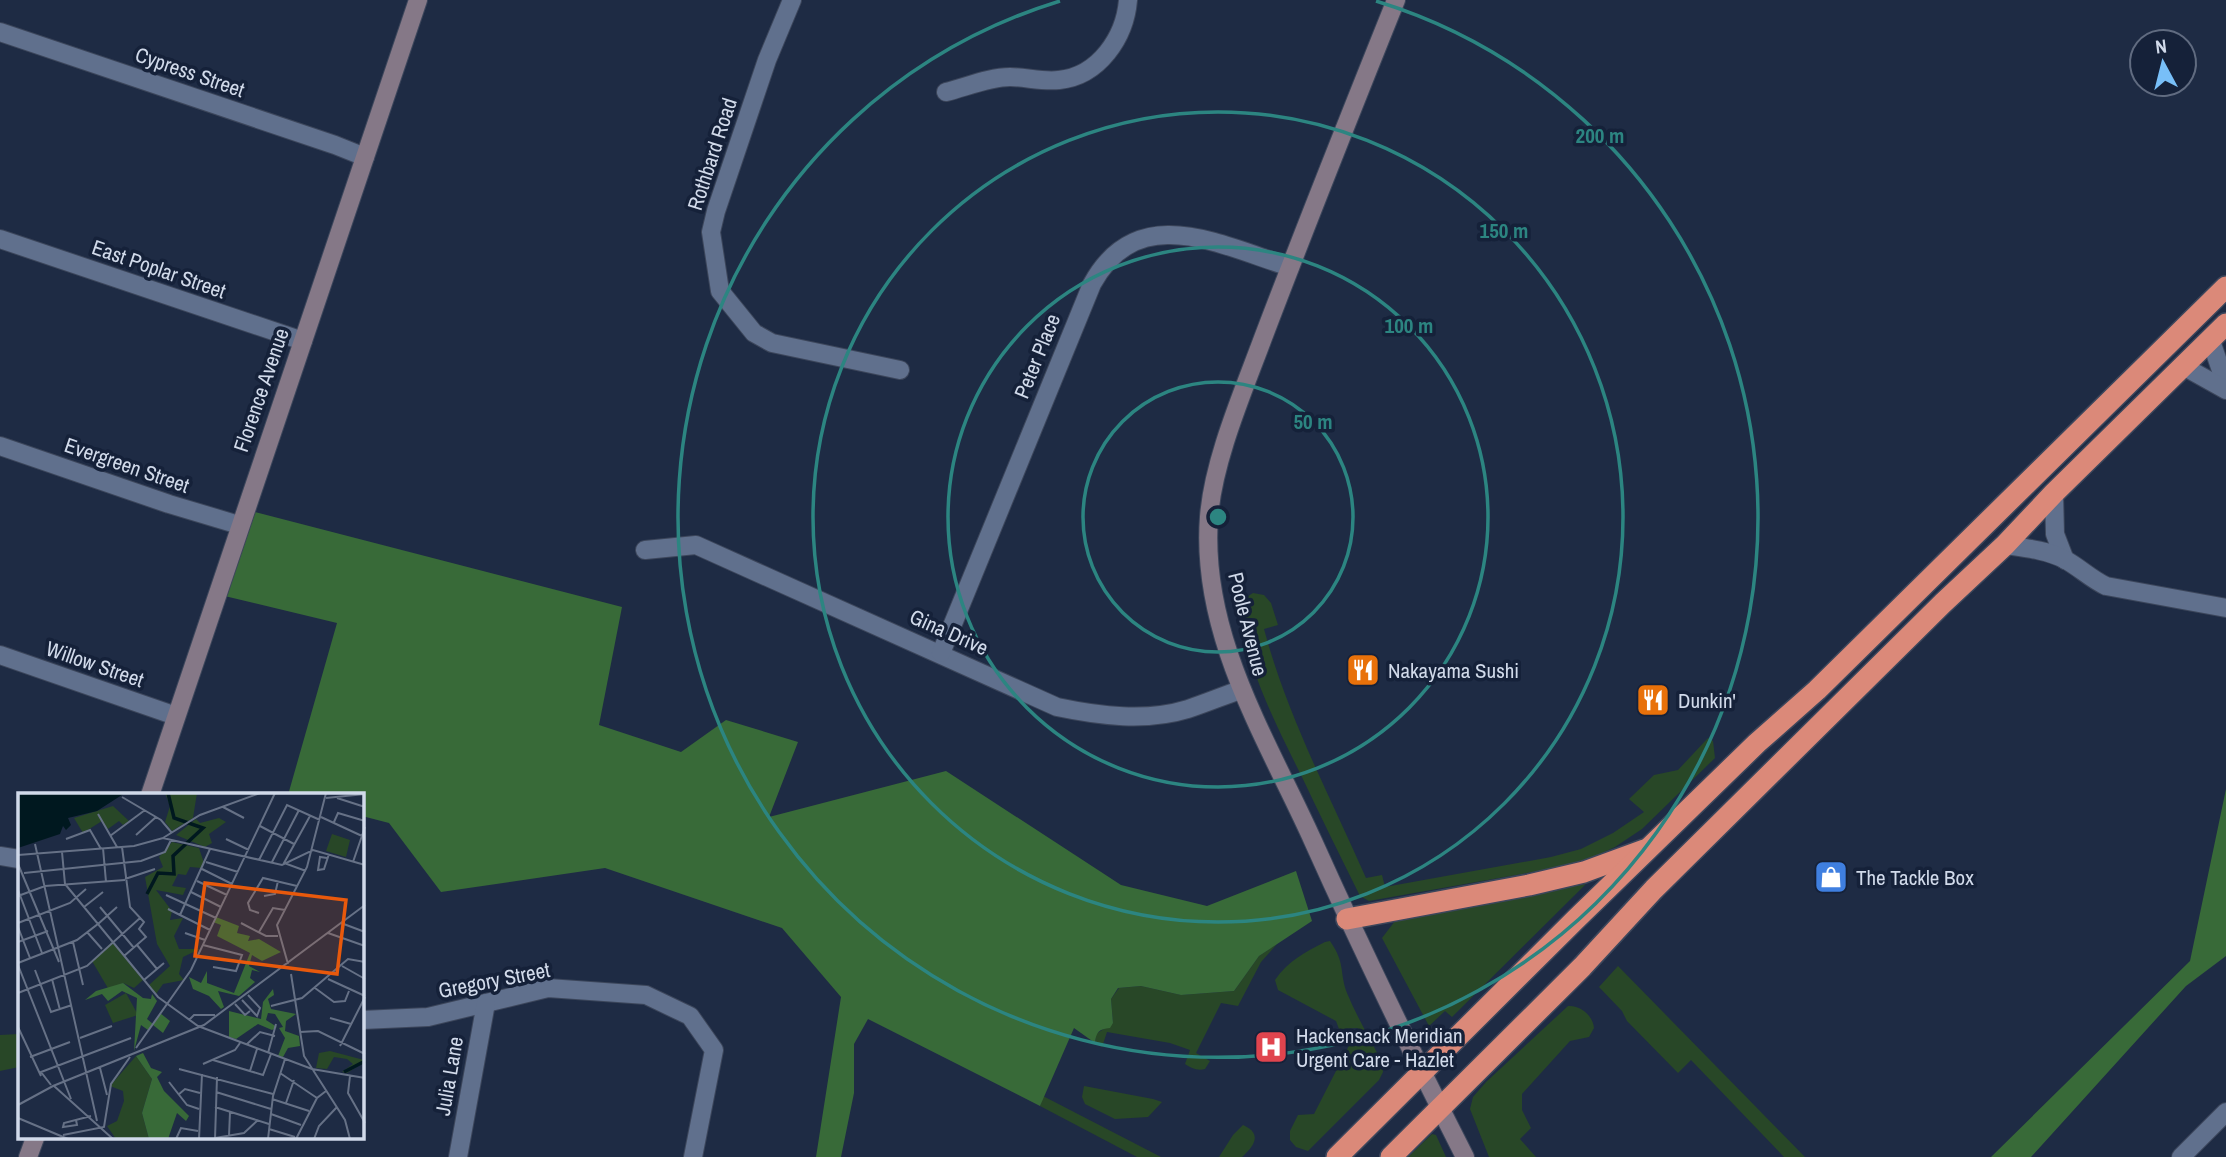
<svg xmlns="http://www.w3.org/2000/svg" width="2226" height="1157" viewBox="0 0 2226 1157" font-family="'Archivo Narrow',sans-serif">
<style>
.green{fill:#284727}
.forest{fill:#386a38}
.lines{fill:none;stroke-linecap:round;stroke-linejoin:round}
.street-casing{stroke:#3c465b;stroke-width:20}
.secondary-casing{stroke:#3c465b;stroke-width:20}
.highway-casing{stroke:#3c465b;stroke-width:24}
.street{stroke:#60708d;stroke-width:18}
.secondary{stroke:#857887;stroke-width:18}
.highway{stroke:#db8979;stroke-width:21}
.ring{fill:none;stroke:#2c8581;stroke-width:3.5}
.labels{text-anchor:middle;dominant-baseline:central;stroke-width:7;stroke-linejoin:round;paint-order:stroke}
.street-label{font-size:21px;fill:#d1daea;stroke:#152139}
.poi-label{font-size:21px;fill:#d1daea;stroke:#152139;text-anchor:start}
.inset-river{fill:none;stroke:#00181f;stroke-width:3.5}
.inset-road{fill:none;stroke:#667186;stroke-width:2}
.view{fill:#e8590c;fill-opacity:0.15;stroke:#e8590c;stroke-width:3.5}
.inset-edge{fill:none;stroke:#d1daea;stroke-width:3.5}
.centre{fill:#2c8581;stroke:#152139;stroke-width:3.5}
.ring-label{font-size:21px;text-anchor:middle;font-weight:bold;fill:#2c8581;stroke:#152139;stroke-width:7;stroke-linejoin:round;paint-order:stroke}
</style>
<rect width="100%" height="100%" fill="#1e2b44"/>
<g class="green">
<path d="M 1253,593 L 1264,595 L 1271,603 L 1278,625 L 1264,629 C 1287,716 1330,796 1366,878 L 1382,875 L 1385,887 L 1551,857 L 1581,849 L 1613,833 L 1644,812 L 1629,799 L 1654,775 L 1678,770 L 1708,738 L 1713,741 L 1715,758 L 1642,829 L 1615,847 L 1587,860 L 1555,868 L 1369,901 L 1360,896 C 1340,856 1320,815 1301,775 C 1274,721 1245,664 1239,604 L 1245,598 Z"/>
<polygon points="1586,884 1452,1017 1445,1011 1429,1026 1382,938 1395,921 1407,915"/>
<path d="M 1330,941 C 1346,964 1339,972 1347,993 C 1357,1017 1370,1039 1382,1062 L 1383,1072 L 1379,1080 L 1308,1151 L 1296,1147 L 1290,1140 L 1290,1131 L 1298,1115 L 1314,1114 L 1358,1028 L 1339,1029 L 1336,1021 L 1278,990 L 1275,980 C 1288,961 1305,952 1325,942 Z"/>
<path d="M 1277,944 L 1261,962 L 1238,1006 L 1221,1003 L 1196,1053 L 1210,1061 L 1205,1069 C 1197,1071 1191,1068 1185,1064 L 1190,1050 L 1170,1043 L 1107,1032 L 1102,1047 L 1095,1043 L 1096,1034 L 1113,1023 L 1111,999 L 1119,988 L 1141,986 L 1181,995 L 1234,991 L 1259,956 Z"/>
<polygon points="1618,966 1805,1157 1784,1157 1691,1060 1678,1073 1627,1021 1622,1011 1599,987"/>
<path d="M 1568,1006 C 1581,1005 1593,1016 1594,1028 L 1589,1037 L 1570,1041 L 1522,1094 L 1522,1110 L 1531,1128 L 1520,1139 L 1536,1157 L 1489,1157 L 1470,1109 L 1473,1097 L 1486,1082 Z"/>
<polygon points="19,1034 19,1067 0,1071 0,1035"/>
<polygon points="1084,1086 1153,1099 1162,1102 1148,1117 1115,1119 1085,1104 1082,1097"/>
<polygon points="1043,1096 1161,1157 1137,1157 1040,1106"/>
<path d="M 1243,1125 C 1263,1134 1254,1146 1242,1157 L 1219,1157 L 1233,1135 Z"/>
<polygon points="1432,1134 1436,1135 1446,1157 1408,1157"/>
</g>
<g class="forest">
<path d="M 240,508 L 622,607 L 599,725 L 681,752 L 726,720 L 798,742 L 769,817 L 946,771 L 1121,885 L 1207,906 L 1296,871 L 1312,921 L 1259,956 L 1234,991 L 1181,995 L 1141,986 L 1118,988 L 1111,999 L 1113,1023 L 1110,1028 C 1099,1029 1096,1032 1095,1043 L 1074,1028 L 1040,1106 L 868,1019 L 854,1044 L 854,1093 L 841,1157 L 816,1157 L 841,997 L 782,928 L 605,868 L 441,892 L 389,823 L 362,816 L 362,795 L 288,795 L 337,623 L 212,593 Z"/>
<polygon points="2226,789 2226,956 2186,986 2031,1157 1991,1157 2190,961"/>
</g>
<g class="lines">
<defs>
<g id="street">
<polyline points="792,0 767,60 716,211 711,232 720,291 754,333 772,343 900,370"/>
<polyline points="0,32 335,145 365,157"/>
<path d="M 946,92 C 966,87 990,77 1010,77 C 1026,77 1042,82 1059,80 C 1099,76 1125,37 1128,0"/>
<polyline points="0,239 303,341"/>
<polyline points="2211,341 2226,385"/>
<polyline points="2183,366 2226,390"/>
<polyline points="0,446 169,504 239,525"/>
<polyline points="2054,493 2055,534 2065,560"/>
<path d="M 2005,545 C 2025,548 2046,550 2064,559 C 2079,567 2091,579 2106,586 L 2226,608"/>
<path d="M 645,550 L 696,545 L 1057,707 C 1100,716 1146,722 1188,709 C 1206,703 1223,696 1240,690"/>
<path d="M 941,653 L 1092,284 C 1138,200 1220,245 1290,267"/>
<polyline points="0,655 176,716"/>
<polyline points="0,856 19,859"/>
<polyline points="362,1020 428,1017 548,988 646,995 690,1016 714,1050 693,1157"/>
<polyline points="458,1157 486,1003"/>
<polyline points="2181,1157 2226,1112"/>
</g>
<g id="secondary">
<path d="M 1396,0 C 1351,112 1306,225 1263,338 C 1243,392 1213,461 1209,517 C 1200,635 1267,739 1313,841 C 1361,948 1412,1053 1465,1157"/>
<polyline points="150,795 418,0"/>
<polyline points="28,1157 35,1138"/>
</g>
<g id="highway">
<polyline points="1347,919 1529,885 1584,872 1644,850"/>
<polyline points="1337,1157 1576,919 1757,743 1817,690 2226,287"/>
<polyline points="1391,1157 1582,967 1654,889 1943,603 2005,545 2054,493 2226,324"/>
</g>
</defs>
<use href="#street" class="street-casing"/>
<use href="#secondary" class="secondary-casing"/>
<use href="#highway" class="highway-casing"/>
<use href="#street" class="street"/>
<use href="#secondary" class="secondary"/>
<use href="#highway" class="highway"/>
</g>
<g class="ring">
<circle cx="1218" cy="517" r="135"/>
<circle cx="1218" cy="517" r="270"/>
<circle cx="1218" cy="517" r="405"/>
<path d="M1376 1A540 540 0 1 1 1060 1"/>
</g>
<defs>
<symbol id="restaurant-square" viewBox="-11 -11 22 22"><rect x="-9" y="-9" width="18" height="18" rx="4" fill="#e8710a" stroke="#152139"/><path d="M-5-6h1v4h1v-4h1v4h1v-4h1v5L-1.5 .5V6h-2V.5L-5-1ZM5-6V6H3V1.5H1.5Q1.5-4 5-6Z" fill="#fff"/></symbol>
<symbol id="shop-square" viewBox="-11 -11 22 22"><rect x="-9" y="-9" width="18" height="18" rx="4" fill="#3f7fe0" stroke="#152139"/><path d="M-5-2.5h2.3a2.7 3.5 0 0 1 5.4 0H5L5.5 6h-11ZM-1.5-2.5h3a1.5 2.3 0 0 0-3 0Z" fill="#fff"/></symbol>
<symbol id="hospital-square" viewBox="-11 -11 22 22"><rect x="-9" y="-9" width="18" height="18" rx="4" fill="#e0444e" stroke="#152139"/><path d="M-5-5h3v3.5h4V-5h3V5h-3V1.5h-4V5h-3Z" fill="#fff"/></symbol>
</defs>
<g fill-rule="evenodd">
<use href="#restaurant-square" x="1344" y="651" width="38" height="38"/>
<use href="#restaurant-square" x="1634" y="681" width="38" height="38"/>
<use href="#shop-square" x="1812" y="858" width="38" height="38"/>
<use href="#hospital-square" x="1252" y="1028" width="38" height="38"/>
</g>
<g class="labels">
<g class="street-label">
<text transform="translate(190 72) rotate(19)">Cypress Street</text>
<text transform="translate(712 154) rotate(-72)">Rothbard Road</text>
<text transform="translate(159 269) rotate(19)">East Poplar Street</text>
<text transform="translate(1037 356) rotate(-68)">Peter Place</text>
<text transform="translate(261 390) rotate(-71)">Florence Avenue</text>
<text transform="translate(127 465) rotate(19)">Evergreen Street</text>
<text transform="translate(1248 624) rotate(76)">Poole Avenue</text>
<text transform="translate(949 632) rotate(24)">Gina Drive</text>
<text transform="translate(95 664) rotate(19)">Willow Street</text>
<text transform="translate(494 980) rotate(-11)">Gregory Street</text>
<text transform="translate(449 1076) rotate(-80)">Julia Lane</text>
</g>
<g class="poi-label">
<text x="1388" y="670">Nakayama Sushi</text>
<text x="1678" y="700">Dunkin'</text>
<text x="1856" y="877">The Tackle Box</text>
<text x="1296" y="1035">Hackensack Meridian<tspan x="1296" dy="24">Urgent Care - Hazlet</tspan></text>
</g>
</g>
<g transform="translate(18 793)">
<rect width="346" height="346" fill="#1e2b44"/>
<path d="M 147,0 L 179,0 L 175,25 L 154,38 L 147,29 L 152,13 ZM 95,13 L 111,28 L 105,32 L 101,28 L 90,36 L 84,28 L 65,40 L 56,25 ZM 201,25 L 208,29 L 191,41 L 194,50 L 187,54 L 158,42 L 178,26 L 182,30 ZM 314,41 L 332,47 L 328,64 L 308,58 ZM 154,49 L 181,55 L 186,70 L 184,75 L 172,74 L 168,82 L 160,81 L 154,93 L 168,95 L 165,102 L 138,97 L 154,118 L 152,127 L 165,125 L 156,143 L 161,156 L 182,156 L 165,164 L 161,181 L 166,187 L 145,191 L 138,201 L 131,192 L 152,173 L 139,151 L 127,84 L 145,74 L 141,64 ZM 94,149 L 125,187 L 116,195 L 105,190 L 91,197 L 74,168 ZM 108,200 L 120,222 L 95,230 L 87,212 ZM 312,258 L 346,267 L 346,269 L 329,280 L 324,279 L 335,271 L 329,266 L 316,264 L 309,276 L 298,275 L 301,260 ZM 118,263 L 134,286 L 124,320 L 131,346 L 98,346 L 89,333 L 99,328 L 106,308 L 105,298 L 92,293 Z" fill="#284727"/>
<path d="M 198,124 L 221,133 L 219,140 L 232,143 L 230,148 L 241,146 L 263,159 L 244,168 L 234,162 L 231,173 L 242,179 L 234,177 L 232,185 L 237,189 L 221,203 L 200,198 L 206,214 L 203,216 L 191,203 L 175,196 L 171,184 L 183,190 L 189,178 L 189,190 L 216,200 L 232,160 L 199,143 L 203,132 L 195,129 ZM 105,190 L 125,205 L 133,206 L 134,201 L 139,208 L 129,226 L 135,231 L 142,220 L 152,228 L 145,240 L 135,232 L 130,237 L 123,232 L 116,258 L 119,205 L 104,198 L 90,208 L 84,201 L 67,207 L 78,198 ZM 255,196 L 256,202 L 250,206 L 253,216 L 278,221 L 268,228 L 267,238 L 281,243 L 282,253 L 270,255 L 265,264 L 260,263 L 267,245 L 261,235 L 265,234 L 257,221 L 250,220 L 248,227 L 259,234 L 254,237 L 240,231 L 218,246 L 211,244 L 211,218 L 243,226 L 245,209 ZM 125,260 L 133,275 L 144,279 L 139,284 L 146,298 L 171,323 L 168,328 L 159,320 L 150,346 L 131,346 L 124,320 L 134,286 L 118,263 Z" fill="#386a38"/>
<path d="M 0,0 L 107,0 L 79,18 L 50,25 L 53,32 L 48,37 L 45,33 L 42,41 L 0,55 Z" fill="#00181f"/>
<path class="inset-river" d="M 129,101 L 140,80 L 156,81 L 155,63 L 185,35 L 156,25 L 150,0M 326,279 L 347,268"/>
<path class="inset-road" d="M 104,4 L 143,27 L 154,40M 308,5 L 347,1M 319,5 L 347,14M 205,14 L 226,25M 80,21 L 99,54M 303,24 L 344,43M 316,29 L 320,20 L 347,28M 242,33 L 276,51M 118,42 L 138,24M 92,43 L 127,17M 145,45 L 182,22 L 242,0M 48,46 L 72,37 L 83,56M 208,46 L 231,57M 17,51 L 79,328M 104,54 L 112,114 L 126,129 L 121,136 L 128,144 L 106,163M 85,55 L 88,89M 44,59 L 47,91 L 80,131 L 99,114M 0,62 L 116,53 L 145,45 L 264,72 L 295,57 L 347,72M 309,65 L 302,64 L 300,77 L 306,76 L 311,61M 241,67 L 269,12 L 302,27M 188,69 L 220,79M 254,69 L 281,17M 335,69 L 347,34M 0,71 L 41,169M 184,76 L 214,91M 288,78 L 266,70 L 292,23M 6,80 L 123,68 L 147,59 L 153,47M 107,86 L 137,76M 179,88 L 209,102M 0,97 L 24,160M 173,99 L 203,114M 148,102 L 198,125M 0,103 L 27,93 L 107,87M 246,103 L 257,101 L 260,88M 66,114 L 85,99M 82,114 L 116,155M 150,116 L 192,137M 241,120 L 232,117 L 230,110 L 245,85 L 279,93M 162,122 L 192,56M 0,130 L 52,110 L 68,96M 223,130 L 248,143 L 260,143M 323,130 L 347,139M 0,134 L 12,165M 69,139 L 84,156M 241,139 L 255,115 L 267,117M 167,140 L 187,147M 310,140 L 347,153M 0,149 L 30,138M 55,149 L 65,192M 119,152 L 139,176M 185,152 L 224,162 L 218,178 L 195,174M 0,170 L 59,147 L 80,131 L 140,204 L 180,233 L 294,276 L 347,285M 270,171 L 259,132 L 289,74 L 308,0M 0,172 L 53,306M 324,173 L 347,186M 17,177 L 33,219 L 54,212M 273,181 L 286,263 L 327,327 L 332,346M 34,186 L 42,217M 310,186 L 347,203M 126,187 L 146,170M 297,195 L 316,209 L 327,208 L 331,198M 0,200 L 69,173 L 122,125M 224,207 L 239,223 L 242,215 L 230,202M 217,211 L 227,222 L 232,218M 253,213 L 284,205 L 330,166 L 347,169M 312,225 L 333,231M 171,227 L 176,222 L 197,222M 0,234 L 23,283M 282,239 L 300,238 L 347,261M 62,245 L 94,233M 228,252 L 242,239 L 257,243M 322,253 L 347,204M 118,255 L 173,177 L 257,0M 250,260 L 258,231M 12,264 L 52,249M 195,267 L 245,282 L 253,261M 185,271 L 217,257 L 222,250M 39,273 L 113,245M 82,275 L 89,302M 161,276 L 255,301M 232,278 L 239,256M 262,280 L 299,305M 332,283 L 330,300 L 347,330M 151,289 L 169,312 L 181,316M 33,292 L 23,279 L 39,273M 36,293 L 95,346M 198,299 L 253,316M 160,302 L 167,296 L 182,300M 254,306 L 291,318M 268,310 L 276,287M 0,312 L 35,293 L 186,232 L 347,112M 197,314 L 251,331M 253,321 L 283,332M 0,325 L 50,346M 58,327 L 59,332 L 45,334 L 46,330 L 73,323M 251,336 L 277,344M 45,342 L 86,334 L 93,291 L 112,264M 211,343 L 212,319M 197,345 L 226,340 L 240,327M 158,346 L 163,335 L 180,338M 181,346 L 184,281M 197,346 L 199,284M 250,346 L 255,303 L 267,266M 278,346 L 299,305 L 308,298M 296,346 L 301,333 L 319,314"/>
<path class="view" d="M 187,90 L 328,107 L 319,181 L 177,163 Z"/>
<rect width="346" height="346" class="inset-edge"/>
</g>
<circle cx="1218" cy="517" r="10" class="centre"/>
<g class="ring-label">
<text x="1600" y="143">200 m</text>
<text x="1504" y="238">150 m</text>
<text x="1409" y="333">100 m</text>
<text x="1313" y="429">50 m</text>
</g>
<g transform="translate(2163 63) rotate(353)"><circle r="33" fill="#152139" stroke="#606b80" stroke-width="2"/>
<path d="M0-5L12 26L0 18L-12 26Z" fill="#78bff8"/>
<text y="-10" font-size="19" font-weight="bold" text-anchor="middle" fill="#d1daea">N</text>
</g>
</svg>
